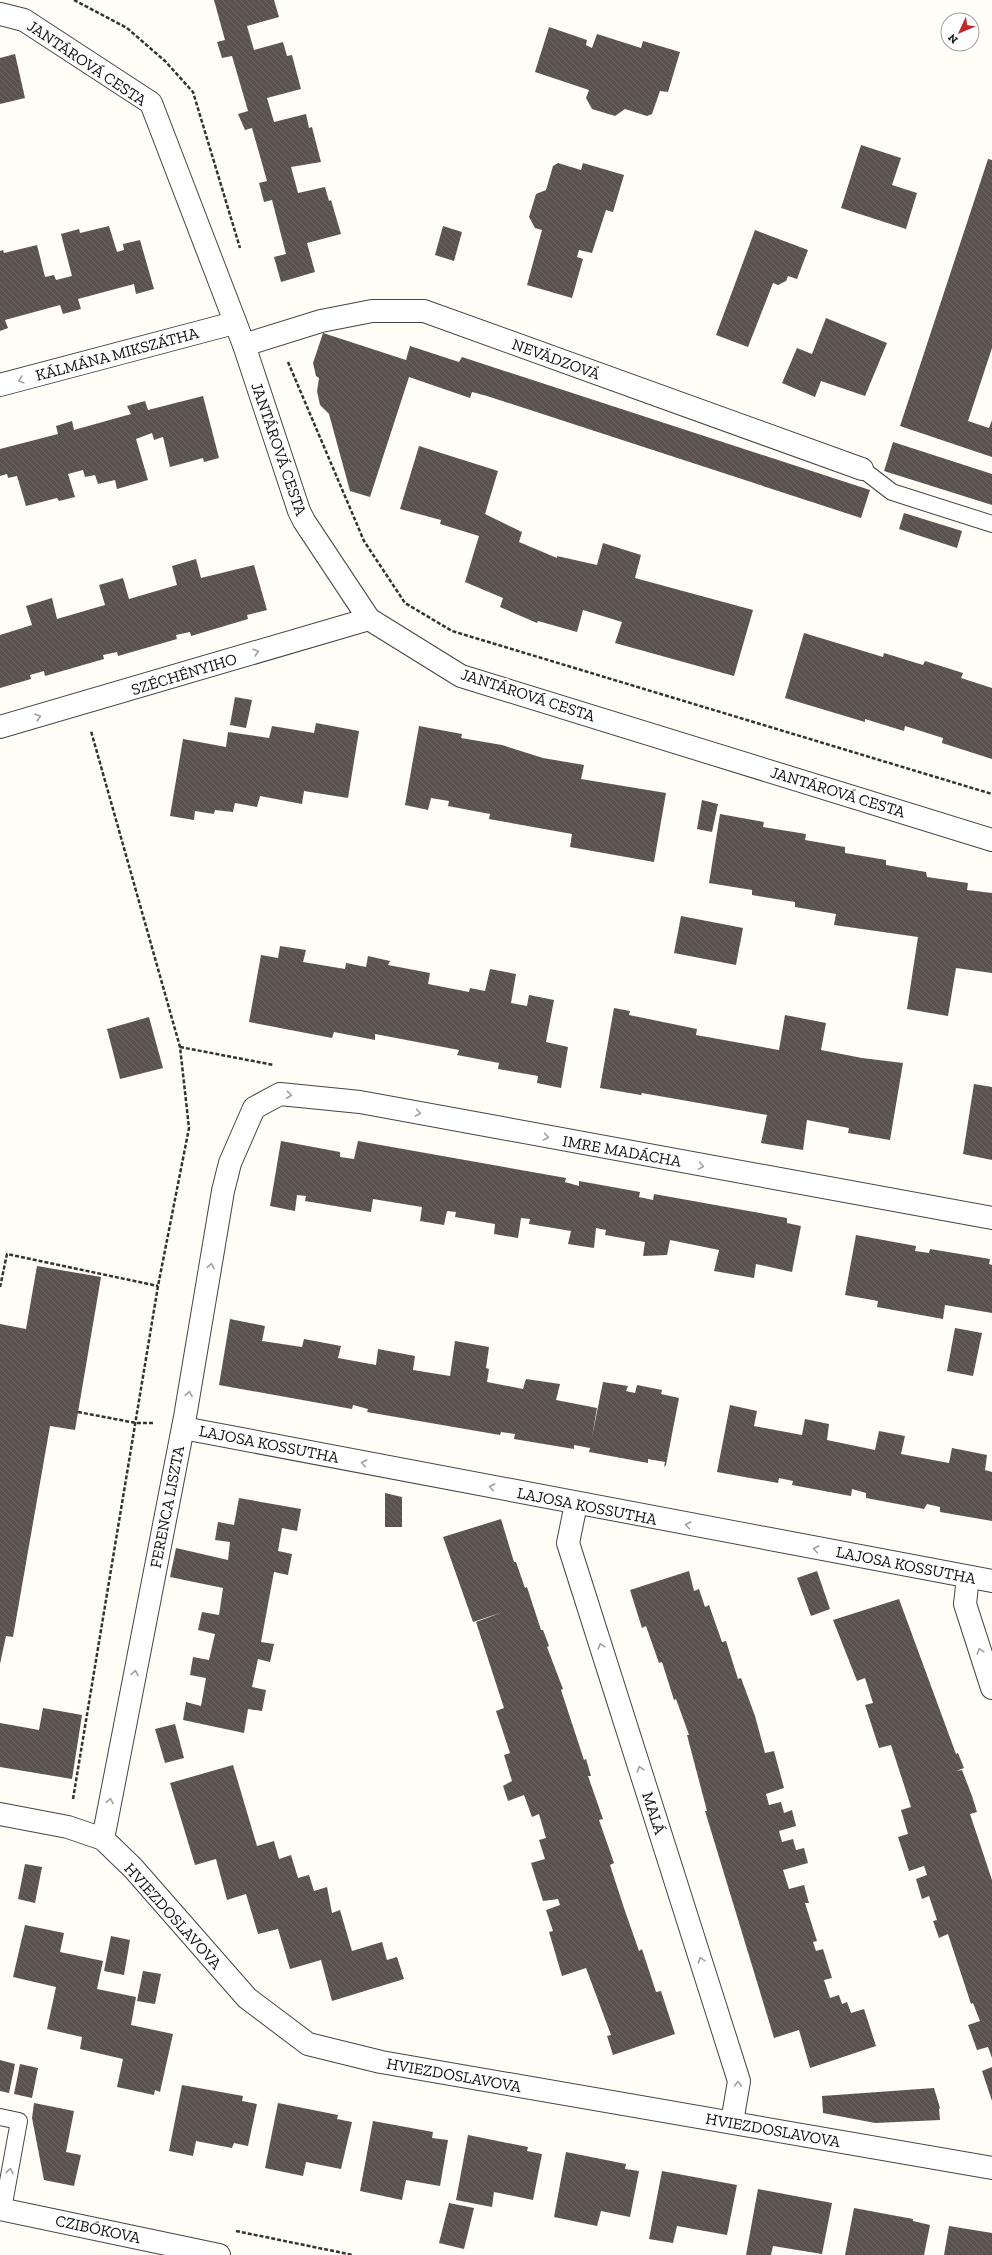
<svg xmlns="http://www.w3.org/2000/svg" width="992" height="2255" viewBox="0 0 992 2255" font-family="'Zilla Slab',serif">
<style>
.building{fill:url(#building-back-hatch)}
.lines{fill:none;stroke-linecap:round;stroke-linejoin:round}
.lane-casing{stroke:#444;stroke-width:18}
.street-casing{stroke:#444;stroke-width:24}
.path{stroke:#333;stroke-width:2.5;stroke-dasharray:4 2;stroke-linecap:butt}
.lane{stroke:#fff;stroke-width:16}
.street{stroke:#fff;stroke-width:22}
.oneway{stroke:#a0a0a0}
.labels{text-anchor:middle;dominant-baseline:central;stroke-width:4;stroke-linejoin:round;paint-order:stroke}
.street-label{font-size:16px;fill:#111;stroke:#fff}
</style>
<defs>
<pattern id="building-back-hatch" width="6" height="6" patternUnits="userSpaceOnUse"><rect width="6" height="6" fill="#5a524d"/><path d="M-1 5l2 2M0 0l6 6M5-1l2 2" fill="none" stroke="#6d6662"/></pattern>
</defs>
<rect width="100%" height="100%" fill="#fffdf5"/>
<g class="building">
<polygon points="214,0 274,0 279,17 247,26 254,50 283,42 287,56 292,55 301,89 267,98 274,122 306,114 309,128 312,127 321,162 291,167 298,193 325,187 329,201 331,200 341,234 307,243 315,272 281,282 274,257 286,254 272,200 264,202 259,183 267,181 252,128 245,130 238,114 248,111 232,56 222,58 217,42 225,40"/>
<polygon points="549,27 587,40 586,45 592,48 597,34 641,48 643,41 680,52 668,92 660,91 652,114 647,116 625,109 615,116 592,109 586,98 589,90 535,72"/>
<polygon points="15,54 25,98 0,104 0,58"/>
<polygon points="861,145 901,158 892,185 917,193 906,229 841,208"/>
<polygon points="988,159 992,160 992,348 968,421 989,428 992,420 992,457 900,426"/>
<polygon points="558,163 581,170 583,163 624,175 613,212 606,210 592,253 579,250 577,257 583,259 572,298 527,285 542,230 535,228 529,217 536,194 546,190 553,166"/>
<polygon points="109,226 117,252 124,250 123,244 140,240 154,289 136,294 134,284 78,299 81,309 63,314 60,305 5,320 8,328 0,331 0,251 3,250 4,253 37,245 45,277 54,275 56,280 72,276 61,234 79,229 80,233"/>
<polygon points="443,226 462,232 454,261 435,255"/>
<polygon points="755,230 808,250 797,279 788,276 786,281 778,285 773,283 748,347 716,335"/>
<polygon points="826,318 887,343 865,396 821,381 815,397 782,383 797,348 812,354"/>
<polygon points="323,333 406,360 410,346 459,362 462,357 870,490 861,518 487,396 472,392 470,398 409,377 370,497 350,491 329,414 320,405 317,391 319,378 316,376 313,363"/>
<polygon points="203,396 219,458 204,462 203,458 170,467 163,437 154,440 152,433 136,439 148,480 117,489 115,480 98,484 95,475 85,477 83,470 68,474 75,497 59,501 57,498 26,506 17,476 8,478 7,474 0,476 0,449 58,434 56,426 72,421 74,430 131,414 127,406 145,401 148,410"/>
<polygon points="893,442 992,474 992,505 884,471"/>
<polygon points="419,446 498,471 485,514 522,532 519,542 557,558 557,556 597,565 603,543 641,555 635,578 753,610 734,676 615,643 622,622 583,610 577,632 538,621 537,623 500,607 503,598 465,582 479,536 440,524 441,520 400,509"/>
<polygon points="904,513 962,531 957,548 899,529"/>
<polygon points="196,559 201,578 254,565 267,610 247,615 248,619 191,636 190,632 176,635 177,639 118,656 117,652 103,655 104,659 45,676 44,671 30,675 31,679 0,688 0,635 32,625 26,606 52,598 57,619 105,605 99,585 123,578 129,599 177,585 172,566"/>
<polygon points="804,633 883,657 884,653 923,665 925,661 963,673 961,678 992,688 992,759 942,743 943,738 905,726 904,731 865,719 865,722 785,698"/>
<polygon points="235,697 252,700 246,728 230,725"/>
<polygon points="316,723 359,731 348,798 304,791 302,804 260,796 257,807 235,803 233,812 215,810 214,814 195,811 194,820 170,816 183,739 226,747 228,732 269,738 272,726 314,733"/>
<polygon points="419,726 462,734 461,738 502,745 543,758 584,765 581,779 666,793 654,862 570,847 572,834 489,819 490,814 448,806 449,801 431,798 428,810 405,805"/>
<polygon points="702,800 718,804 712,832 697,829"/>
<polygon points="720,814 764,822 763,827 806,834 805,840 845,847 845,853 886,860 886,865 926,872 927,877 968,883 967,890 992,893 992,973 956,968 948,1016 907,1009 918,937 834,925 836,914 795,907 795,902 752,895 752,890 709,883"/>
<polygon points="681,916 743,928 736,965 674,953"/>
<polygon points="280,946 306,950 303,962 345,969 346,963 366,967 368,956 390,961 388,965 430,973 428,984 469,992 470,988 485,991 490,969 516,974 511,1003 527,1006 529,995 554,1000 546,1042 568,1047 561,1088 537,1083 538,1076 498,1069 499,1063 457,1055 459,1050 375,1034 375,1040 334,1032 332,1038 249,1022 261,955 278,958"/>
<polygon points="614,1008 630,1011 629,1015 697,1029 696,1035 779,1050 785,1015 826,1023 821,1050 862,1058 903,1063 890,1140 848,1133 849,1128 807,1120 803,1150 761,1143 767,1115 642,1093 641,1095 600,1088"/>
<polygon points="149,1017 163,1068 120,1079 107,1029"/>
<polygon points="974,1084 992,1087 992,1160 963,1154"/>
<polygon points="281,1141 340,1152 340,1157 354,1159 358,1141 566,1178 565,1182 579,1186 579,1181 640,1192 639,1197 653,1200 654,1194 787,1218 787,1223 801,1226 792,1272 756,1264 754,1278 714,1271 719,1250 670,1240 667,1255 643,1256 645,1242 605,1235 606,1230 596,1228 594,1248 568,1244 571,1231 529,1224 530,1219 521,1218 518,1238 494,1234 495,1224 455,1217 456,1212 447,1211 444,1225 420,1221 422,1207 373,1199 371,1212 305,1201 306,1196 297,1195 295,1211 270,1206"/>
<polygon points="856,1235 916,1246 915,1251 929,1253 930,1249 990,1259 989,1264 992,1265 992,1313 945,1305 943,1319 877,1307 878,1301 845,1295"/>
<polygon points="37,1266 101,1277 75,1430 50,1426 13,1637 6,1636 0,1664 0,1324 26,1329"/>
<polygon points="230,1319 265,1326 262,1341 302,1347 304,1339 341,1346 338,1358 376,1365 378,1349 415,1356 413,1370 450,1376 455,1341 489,1347 486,1368 489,1369 487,1382 523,1389 526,1379 560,1384 556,1400 597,1408 592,1437 603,1382 628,1386 626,1391 635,1393 637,1385 662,1390 661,1394 679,1398 666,1465 664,1467 665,1462 648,1459 648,1463 589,1452 590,1448 574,1445 574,1449 514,1439 515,1434 501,1432 500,1435 367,1412 368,1409 353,1405 352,1409 219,1385"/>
<polygon points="955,1328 982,1333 973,1376 947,1371"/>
<polygon points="730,1405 757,1411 754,1426 802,1435 805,1419 829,1424 827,1440 875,1450 879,1431 905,1436 901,1454 949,1463 952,1448 987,1455 985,1470 992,1472 992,1521 940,1512 940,1507 927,1504 924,1509 866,1498 866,1493 852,1489 851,1496 792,1485 793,1481 779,1478 778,1483 717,1472"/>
<polygon points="385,1493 402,1497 402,1527 385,1527"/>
<polygon points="239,1498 301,1509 297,1531 282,1528 278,1551 292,1554 288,1575 274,1572 261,1642 274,1644 270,1662 258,1659 252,1687 266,1690 262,1711 248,1709 244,1733 183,1720 186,1702 201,1706 206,1678 190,1675 193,1657 209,1660 215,1634 198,1630 202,1612 219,1615 223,1588 170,1577 176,1548 228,1560 230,1542 215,1540 218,1522 234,1525"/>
<polygon points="501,1519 514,1562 516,1562 525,1588 527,1587 541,1630 543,1630 549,1646 547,1647 563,1689 561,1690 584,1760 586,1759 591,1776 588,1776 603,1819 599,1820 614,1863 610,1865 624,1908 639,1951 642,1949 656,1992 661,1991 675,2034 613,2055 607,2036 611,2035 586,1968 562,1976 549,1932 553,1931 546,1910 560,1905 558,1899 543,1901 531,1863 545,1859 539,1840 546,1838 539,1814 532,1817 524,1795 508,1801 503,1786 512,1781 504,1755 510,1753 496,1711 504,1708 476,1622 503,1612 473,1622 443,1537"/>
<polygon points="689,1571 694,1591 699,1589 705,1607 709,1605 722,1642 726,1641 738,1679 741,1678 755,1716 765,1753 774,1751 784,1788 766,1794 769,1805 781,1802 784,1813 792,1810 796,1826 779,1831 782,1842 793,1839 796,1850 804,1848 808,1863 783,1870 789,1889 804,1885 809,1903 805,1903 817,1941 813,1942 816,1951 823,1949 832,1978 824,1980 830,1998 839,1995 842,2004 847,2002 851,2013 864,2009 876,2046 810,2068 799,2030 774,2038 705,1811 707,1811 687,1735 689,1735 676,1699 674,1700 662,1662 659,1663 646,1626 642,1628 630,1590"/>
<polygon points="817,1571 830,1609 811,1616 797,1578"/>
<polygon points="899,1599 956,1754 958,1753 964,1768 956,1771 962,1770 972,1796 977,1812 970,1814 992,1880 992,2058 988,2047 977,2050 968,2025 980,2021 973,2003 971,2004 948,1934 939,1938 933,1921 937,1920 929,1896 922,1899 916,1879 927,1875 924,1866 909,1871 898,1837 908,1834 901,1810 911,1807 905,1788 891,1745 879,1748 865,1705 873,1703 865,1678 857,1681 833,1620"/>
<polygon points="43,1708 82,1715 72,1779 0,1767 0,1723 39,1730"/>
<polygon points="175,1724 184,1758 165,1763 155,1729"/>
<polygon points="233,1765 257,1846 274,1841 279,1859 291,1855 298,1878 309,1875 314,1891 327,1887 332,1913 340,1910 352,1951 382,1942 387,1960 397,1957 404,1979 332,2001 321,1960 290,1969 278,1929 258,1934 246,1894 227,1900 216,1859 195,1865 170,1783"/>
<polygon points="25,1864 42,1867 35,1903 18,1899"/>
<polygon points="25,1925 64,1933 60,1952 103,1961 97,1989 136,1997 131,2025 173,2034 160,2092 155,2090 154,2095 117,2087 123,2059 80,2049 82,2037 47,2029 56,1987 13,1977"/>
<polygon points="111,1936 130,1940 124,1975 104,1971"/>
<polygon points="143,1971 161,1974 155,2004 137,2001"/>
<polygon points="0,2060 15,2064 9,2093 0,2091"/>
<polygon points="20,2064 38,2068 32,2098 14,2094"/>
<polygon points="992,2067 992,2101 982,2071"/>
<polygon points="182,2085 243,2096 242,2101 257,2104 248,2146 234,2143 232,2148 196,2141 193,2156 169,2151"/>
<polygon points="934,2088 940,2108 939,2109 940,2120 875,2123 823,2113 822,2096"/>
<polygon points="34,2103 74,2111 66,2152 81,2155 74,2186 44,2180 32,2118"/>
<polygon points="278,2103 338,2115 337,2119 352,2122 341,2169 306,2162 303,2176 265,2168"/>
<polygon points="373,2121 433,2132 432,2138 448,2140 440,2186 406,2180 402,2200 360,2191"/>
<polygon points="468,2135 528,2147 527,2151 542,2154 533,2200 494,2192 492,2207 456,2200"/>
<polygon points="566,2152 626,2164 625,2169 639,2171 630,2217 601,2211 597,2226 554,2217"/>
<polygon points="662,2171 737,2185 727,2235 677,2226 673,2243 649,2239"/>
<polygon points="758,2189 832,2203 822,2254 773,2246 771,2255 746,2255"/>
<polygon points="449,2203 474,2208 464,2249 439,2243"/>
<polygon points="854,2208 913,2219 913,2221 930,2225 924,2255 845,2255"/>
<polygon points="949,2226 992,2233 992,2255 944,2255"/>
</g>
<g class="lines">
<defs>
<g id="lane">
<polyline points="862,469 892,492 992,524"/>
<polyline points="0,2117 19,2121 3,2209"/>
</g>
<g id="street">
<polyline points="0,14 24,20 151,103 244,345 299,511 304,521 369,619 461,676 992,840"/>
<polyline points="244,345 321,321 372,311 424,311 862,469"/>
<polyline points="0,385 234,323"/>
<polyline points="0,727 369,619"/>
<polyline points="183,1428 992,1581"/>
<polyline points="576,1504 568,1543 739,2081 732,2122"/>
<polyline points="968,1577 965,1604 992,1688"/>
<polyline points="0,1814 68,1827 103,1839 133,1868 247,1998 308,2044 381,2062 992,2168"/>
<polyline points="103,1839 185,1417 223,1191 230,1163 254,1108 280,1094 360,1102 992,1218"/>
<polyline points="0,2209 219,2255"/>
</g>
</defs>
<use href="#lane" class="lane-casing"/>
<use href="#street" class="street-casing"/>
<g class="path">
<polyline points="74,0 127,28 165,61 193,92 240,248"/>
<polyline points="288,362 364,541 405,603 452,631 992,794"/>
<polyline points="180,1047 274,1065"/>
<polyline points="0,1287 7,1254 158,1286"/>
<polyline points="78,1412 136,1423 154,1423"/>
<polyline points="73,1799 158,1286 189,1128 180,1047 91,731"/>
<polyline points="236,2231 353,2255"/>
</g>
<use href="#lane" class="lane"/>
<use href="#street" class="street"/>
</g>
<defs><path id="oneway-chevron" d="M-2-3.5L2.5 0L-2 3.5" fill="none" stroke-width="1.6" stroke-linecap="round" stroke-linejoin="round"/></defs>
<g class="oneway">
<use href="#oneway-chevron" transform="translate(21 380) rotate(165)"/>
<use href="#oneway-chevron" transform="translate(256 652) rotate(-17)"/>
<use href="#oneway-chevron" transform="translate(38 717) rotate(-16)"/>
<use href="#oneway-chevron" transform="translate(289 1095) rotate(6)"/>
<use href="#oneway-chevron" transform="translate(418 1113) rotate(11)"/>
<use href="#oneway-chevron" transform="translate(546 1137) rotate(11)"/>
<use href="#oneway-chevron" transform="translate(701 1166) rotate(10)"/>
<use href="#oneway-chevron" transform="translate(211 1266) rotate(-80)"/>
<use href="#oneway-chevron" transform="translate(189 1394) rotate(-80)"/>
<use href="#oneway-chevron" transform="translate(364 1463) rotate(-169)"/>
<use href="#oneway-chevron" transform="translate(492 1487) rotate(-169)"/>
<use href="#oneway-chevron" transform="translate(688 1525) rotate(-169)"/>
<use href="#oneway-chevron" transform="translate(816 1549) rotate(-169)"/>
<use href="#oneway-chevron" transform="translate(601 1646) rotate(-108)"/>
<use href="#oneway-chevron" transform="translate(980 1651) rotate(-108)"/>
<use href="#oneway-chevron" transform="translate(135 1673) rotate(-79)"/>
<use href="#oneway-chevron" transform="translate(640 1769) rotate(-108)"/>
<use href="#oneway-chevron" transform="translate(110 1801) rotate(-79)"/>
<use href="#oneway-chevron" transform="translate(701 1960) rotate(-108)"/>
<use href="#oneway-chevron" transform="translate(738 2084) rotate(-89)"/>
<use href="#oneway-chevron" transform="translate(10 2171) rotate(-80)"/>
</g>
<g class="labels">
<g class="street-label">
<text transform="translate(87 63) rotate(34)">JANTÁROVÁ CESTA</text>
<text transform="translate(117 354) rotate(-15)">KÁLMÁNA MIKSZÁTHA</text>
<text transform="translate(556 359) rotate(20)">NEVÄDZOVÁ</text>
<text transform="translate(279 449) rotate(71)">JANTÁROVÁ CESTA</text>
<text transform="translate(184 674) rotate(-17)">SZÉCHÉNYIHO</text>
<text transform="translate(528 695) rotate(18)">JANTÁROVÁ CESTA</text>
<text transform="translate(838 792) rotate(17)">JANTÁROVÁ CESTA</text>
<text transform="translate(622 1151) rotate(10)">IMRE MADÁCHA</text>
<text transform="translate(269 1444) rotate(11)">LAJOSA KOSSUTHA</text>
<text transform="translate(587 1506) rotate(11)">LAJOSA KOSSUTHA</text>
<text transform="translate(167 1507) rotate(-79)">FERENCA LISZTA</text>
<text transform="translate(906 1565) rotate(11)">LAJOSA KOSSUTHA</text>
<text transform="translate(654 1813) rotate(72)">MALÁ</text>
<text transform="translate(173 1916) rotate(48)">HVIEZDOSLAVOVA</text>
<text transform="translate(454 2075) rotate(10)">HVIEZDOSLAVOVA</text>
<text transform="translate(773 2130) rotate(10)">HVIEZDOSLAVOVA</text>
<text transform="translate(98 2229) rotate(12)">CZIBÓKOVA</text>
</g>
</g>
<g transform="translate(960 32) rotate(226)"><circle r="19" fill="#ffffff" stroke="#a0a0a0"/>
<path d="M0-3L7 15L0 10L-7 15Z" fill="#c4262e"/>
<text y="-6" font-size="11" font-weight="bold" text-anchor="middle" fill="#111111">N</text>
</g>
</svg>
